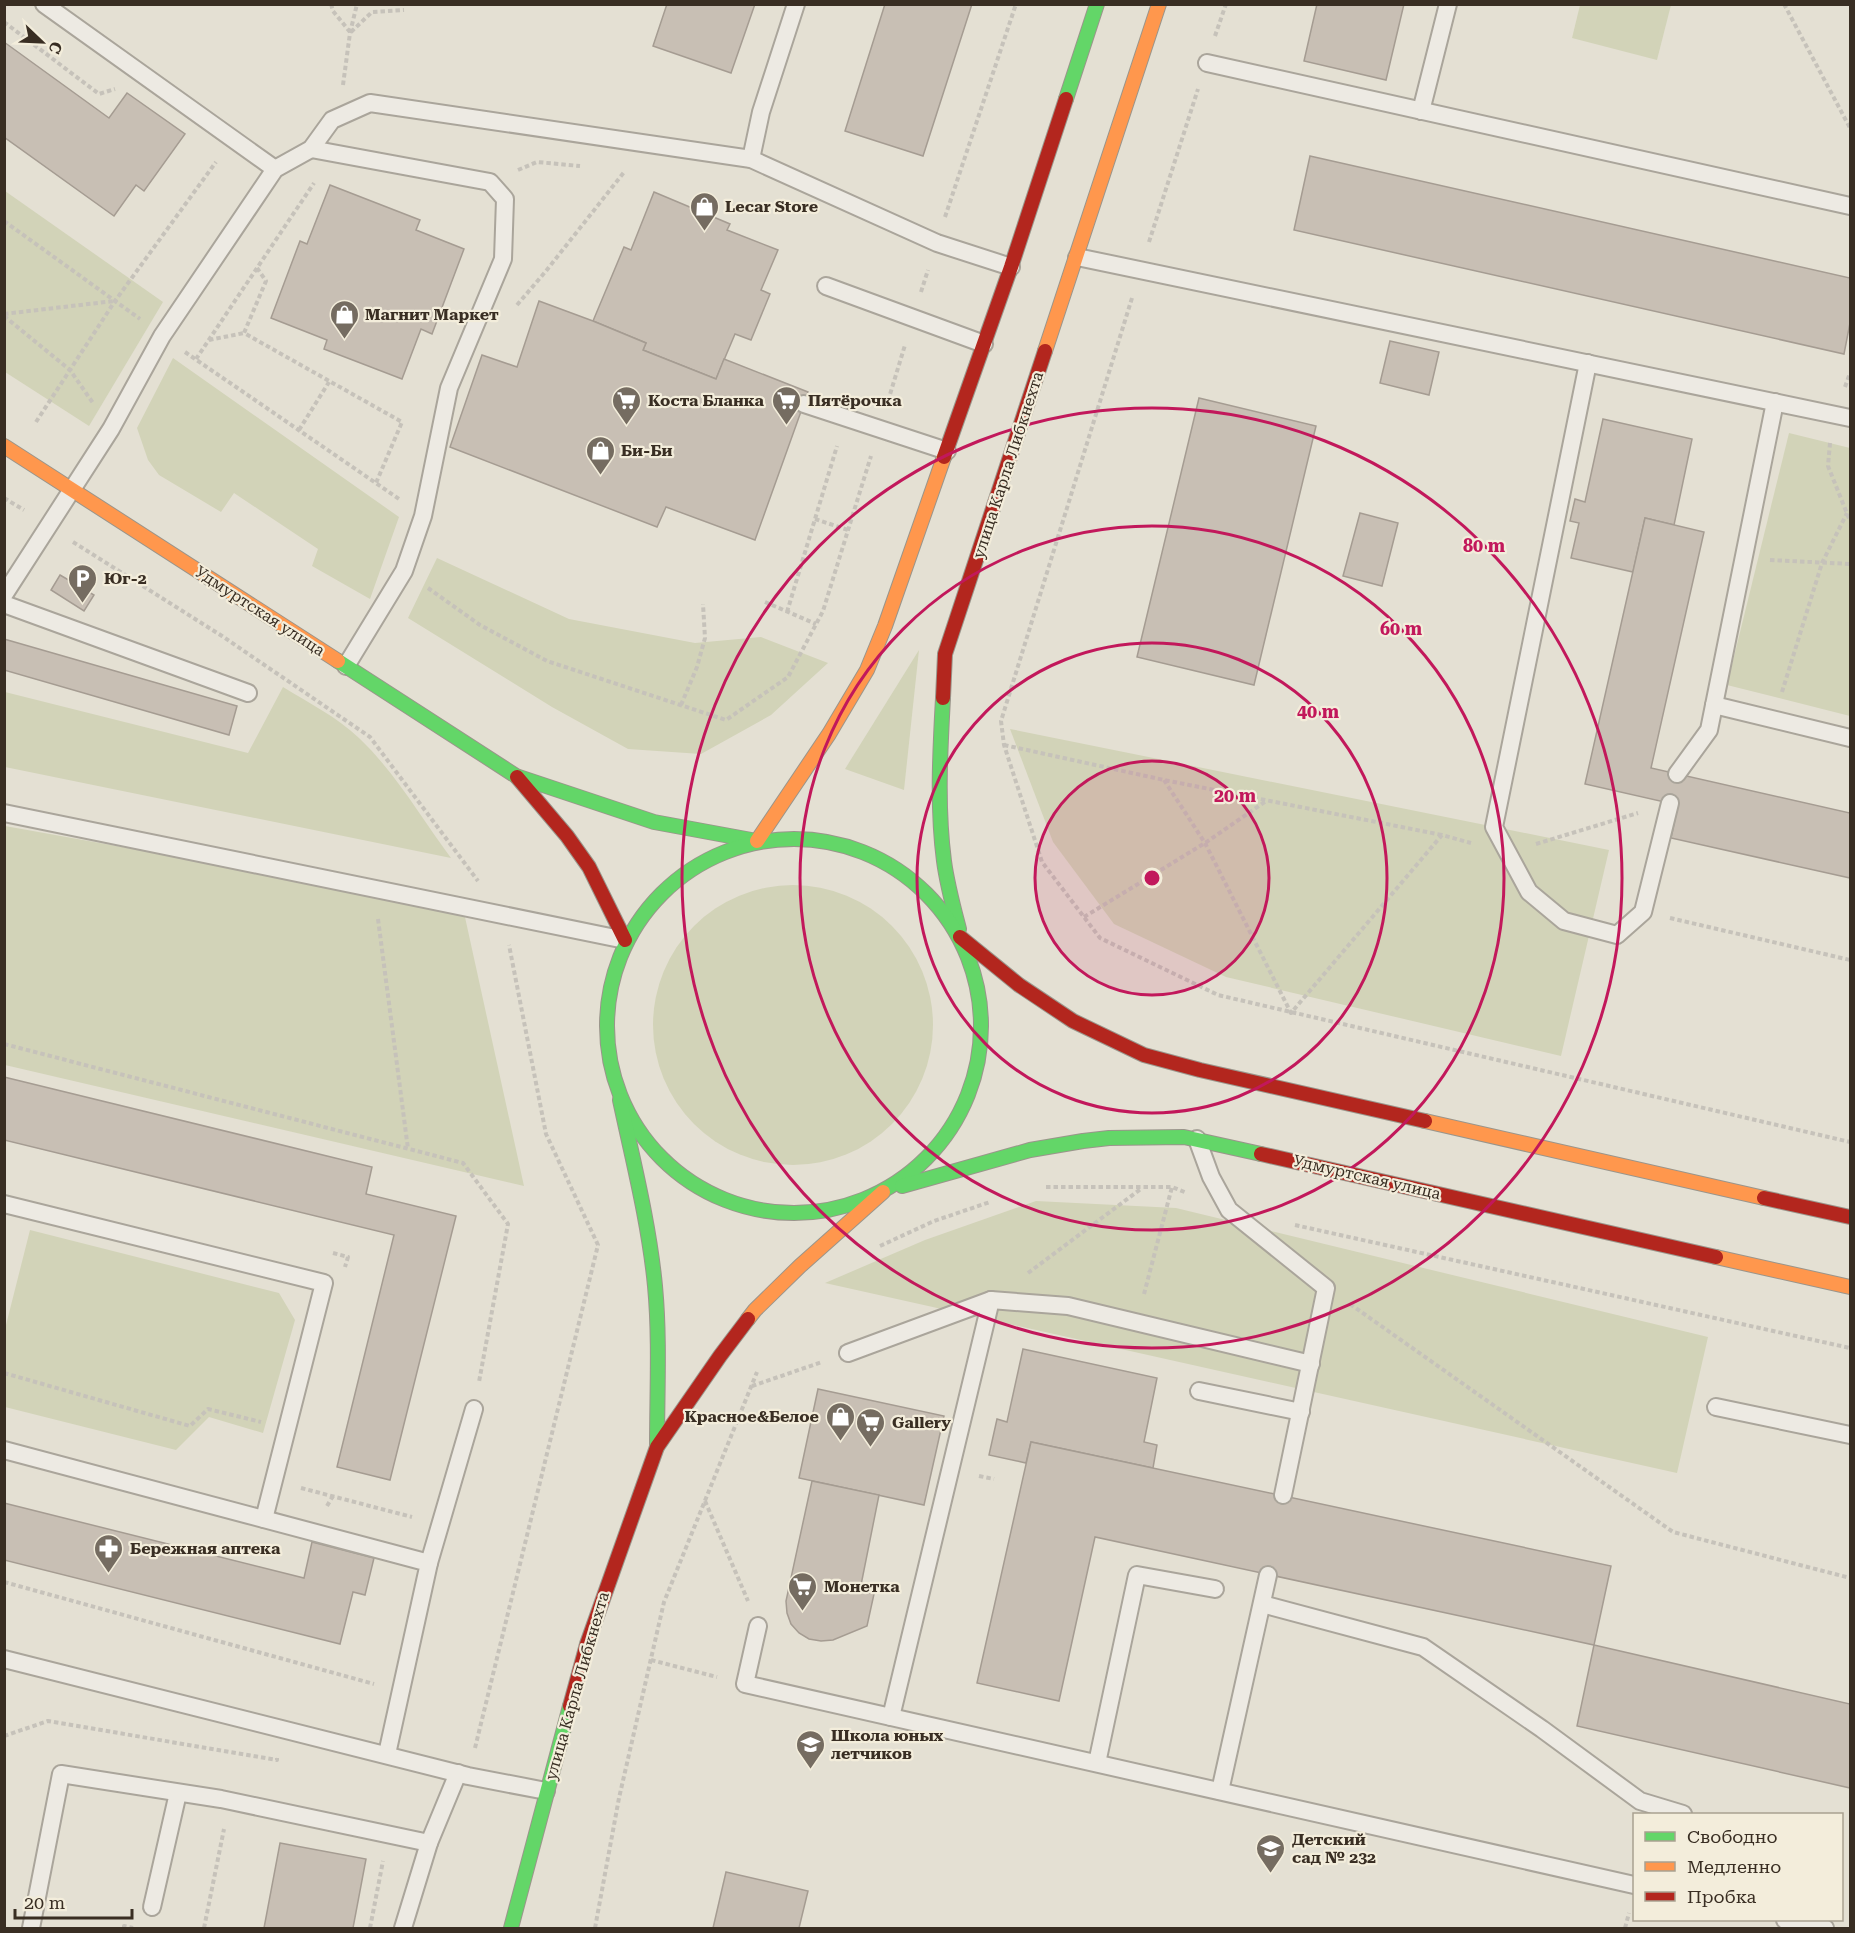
<svg xmlns="http://www.w3.org/2000/svg" width="1855" height="1933" viewBox="0 0 1855 1933" font-family="'Roboto Serif',serif">
<style>
.green{fill:#d2d3b8}
.building{fill:#c8bfb4;stroke:#a59c92;stroke-width:1.5}
.lines{fill:none;stroke-linecap:round;stroke-linejoin:round}
.lane-casing{stroke:#aaa59b;stroke-width:20}
.fast-casing{stroke:#9a958b;stroke-width:16}
.slow-casing{stroke:#9a958b;stroke-width:16}
.jam-casing{stroke:#9a958b;stroke-width:16}
.path{stroke:#c6c2ba;stroke-width:4;stroke-dasharray:4.5 3;stroke-linecap:butt}
.lane{stroke:#edeae3;stroke-width:16}
.fast{stroke:#63d668;stroke-width:14}
.slow{stroke:#ff974d;stroke-width:14}
.jam{stroke:#b3261e;stroke-width:14}
.ring{fill:none;stroke:#c2185b;stroke-width:3}
.labels{text-anchor:middle;dominant-baseline:central;stroke-width:4.5;stroke-linejoin:round;paint-order:stroke}
.poi-label{font-size:16px;font-weight:bold;fill:#392e23;stroke:#f3eddb;text-anchor:start}
.street-label{font-size:16px;fill:#392e23;stroke:#f3eddb}
.centre{fill:#c2185b;stroke:#f3eddb;stroke-width:3}
.ring-label{font-size:18px;text-anchor:middle;font-weight:bold;fill:#c2185b;stroke:#f3eddb;stroke-width:4.5;stroke-linejoin:round;paint-order:stroke}
</style>
<rect width="100%" height="100%" fill="#e4e0d3"/>
<g class="green">
<polygon points="1580,5 1671,5 1657,60 1572,38"/>
<polygon points="5,191 163,302 89,426 5,372"/>
<polygon points="173,358 399,517 370,599 312,566 318,549 234,493 221,512 159,475 148,460 137,428"/>
<polygon points="1789,433 1850,448 1850,716 1727,685"/>
<polygon points="437,558 569,619 695,643 761,637 828,663 771,715 701,754 628,749 552,707 408,618"/>
<polygon points="919,650 904,790 845,769"/>
<path d="M 283,687 C 309,703 337,717 359,738 C 395,772 422,819 451,858 L 5,767 L 5,692 L 248,753 Z"/>
<polygon points="1010,729 1609,850 1561,1056 1226,977 1114,924 1053,842"/>
<polygon points="5,826 463,908 524,1186 5,1065"/>
<circle cx="793" cy="1025" r="140"/>
<polygon points="1036,1201 1176,1208 1708,1337 1677,1473 825,1283 925,1240"/>
<polygon points="30,1230 279,1293 295,1320 263,1433 209,1417 176,1450 5,1407 5,1329"/>
</g>
<g class="building">
<polygon points="667,4 755,4 731,73 653,46"/>
<polygon points="885,4 972,4 923,156 845,131"/>
<polygon points="1317,4 1404,4 1386,80 1304,61"/>
<polygon points="4,42 109,118 127,93 185,134 144,191 136,185 114,216 4,137"/>
<polygon points="1310,156 1850,278 1850,323 1844,354 1294,230"/>
<polygon points="330,185 420,220 416,230 464,249 432,334 421,329 402,379 324,349 327,340 271,318 300,241 307,244"/>
<polygon points="654,192 730,224 727,230 778,250 761,290 770,294 751,340 735,334 716,379 643,350 646,343 593,321 624,247 631,250"/>
<polygon points="539,301 593,321 646,343 643,350 716,379 724,359 808,392 755,540 666,507 657,527 450,447 482,355 517,367"/>
<polygon points="1390,341 1439,352 1429,395 1380,383"/>
<polygon points="1199,398 1316,426 1254,685 1137,657"/>
<polygon points="1603,419 1692,439 1674,525 1645,518 1633,572 1571,558 1579,523 1570,521 1575,499 1585,502"/>
<polygon points="1360,513 1398,523 1382,586 1343,576"/>
<polygon points="1645,518 1704,532 1651,768 1850,813 1850,878 1671,838 1678,805 1585,784"/>
<polygon points="60,575 94,595 84,611 51,590"/>
<polygon points="4,639 237,706 229,735 4,670"/>
<polygon points="4,1077 372,1167 366,1194 456,1216 390,1480 337,1467 394,1235 4,1140"/>
<polygon points="1023,1349 1157,1378 1144,1442 1157,1445 1153,1468 1031,1442 1026,1463 989,1455 997,1419 1007,1422"/>
<polygon points="818,1389 944,1416 924,1505 799,1478"/>
<polygon points="1031,1442 1611,1566 1594,1645 1095,1537 1059,1701 977,1683"/>
<polygon points="812,1481 879,1495 860,1590 874,1594 867,1626 833,1640 821,1641 809,1639 799,1633 791,1624 787,1613 786,1601"/>
<polygon points="4,1503 304,1578 312,1542 374,1558 365,1595 353,1592 340,1644 4,1560"/>
<polygon points="1594,1645 1850,1704 1850,1788 1577,1726"/>
<polygon points="280,1843 366,1859 353,1928 264,1928"/>
<polygon points="726,1872 808,1891 799,1928 713,1928"/>
</g>
<g class="lines">
<defs>
<g id="lane">
<polyline points="44,4 275,169"/>
<polyline points="1207,63 1850,206"/>
<polyline points="1421,111 1448,4"/>
<polyline points="311,149 490,182 505,199 503,259 449,388 423,516 404,571 346,666"/>
<polyline points="751,159 761,112 796,4"/>
<polyline points="1077,257 1850,418"/>
<polyline points="826,286 984,344"/>
<polyline points="1588,363 1494,827 1529,892 1564,921 1617,935 1643,912 1670,803"/>
<polyline points="804,404 947,451"/>
<polyline points="4,595 111,429 162,336 275,169 311,149 332,120 370,103 751,159 937,243 1011,267"/>
<polyline points="4,604 248,693"/>
<polyline points="1714,705 1850,738"/>
<polyline points="1677,774 1709,730 1775,402"/>
<polyline points="4,813 625,940"/>
<polyline points="1197,1139 1211,1177 1229,1210 1326,1288 1283,1495"/>
<polyline points="4,1204 324,1283 264,1519"/>
<polyline points="848,1353 991,1300 1068,1306 1311,1364"/>
<polyline points="1199,1391 1301,1412"/>
<polyline points="1716,1407 1850,1435"/>
<polyline points="4,1450 429,1563 387,1754"/>
<polyline points="429,1563 474,1409"/>
<polyline points="1262,1604 1423,1647 1542,1729 1640,1801 1683,1814"/>
<polyline points="758,1626 745,1684 1634,1885"/>
<polyline points="4,1659 468,1776 546,1791"/>
<polyline points="891,1717 991,1300"/>
<polyline points="1097,1763 1137,1575 1215,1589"/>
<polyline points="1220,1791 1268,1575"/>
<polyline points="152,1907 178,1793"/>
<polyline points="1785,1920 1825,1928"/>
<polyline points="31,1928 61,1774 221,1799 429,1843 458,1773"/>
<polyline points="403,1928 429,1843"/>
</g>
<g id="fast">
<polyline points="1066,99 1097,4"/>
<polyline points="338,661 516,776 654,822 757,841"/>
<path d="M 943,698 C 940,752 937,807 944,861 C 947,884 953,906 959,929"/>
<circle cx="794" cy="1026" r="187"/>
<path d="M 620,1100 C 633,1161 649,1223 655,1286 C 660,1339 657,1393 657,1447"/>
<polyline points="902,1186 1030,1150 1083,1141 1109,1138 1184,1137 1261,1154"/>
<polyline points="511,1928 570,1706"/>
</g>
<g id="slow">
<polyline points="1045,351 1159,4"/>
<polyline points="4,446 338,661"/>
<polyline points="757,841 829,734 867,670 885,626 944,457"/>
<polyline points="1425,1121 1764,1198"/>
<polyline points="1716,1257 1850,1287"/>
<polyline points="748,1319 755,1310 800,1266 883,1192"/>
</g>
<g id="jam">
<polyline points="944,457 1011,267 1066,99"/>
<polyline points="943,698 945,654 1045,351"/>
<polyline points="517,777 567,836 589,867 625,940"/>
<polyline points="960,937 1019,985 1073,1021 1144,1055 1200,1070 1425,1121"/>
<polyline points="1261,1154 1716,1257"/>
<polyline points="1764,1198 1850,1217"/>
<polyline points="570,1706 587,1644 657,1447 720,1356 748,1319"/>
</g>
</defs>
<use href="#lane" class="lane-casing"/>
<use href="#fast" class="fast-casing"/>
<use href="#slow" class="slow-casing"/>
<use href="#jam" class="jam-casing"/>
<g class="path">
<polyline points="331,4 333,11 350,32"/>
<polyline points="1784,4 1850,128"/>
<polyline points="4,22 99,94 115,89"/>
<polyline points="351,32 372,12 404,10"/>
<polyline points="1215,36 1226,4"/>
<polyline points="343,85 350,33 357,4"/>
<polyline points="518,170 537,162 580,166"/>
<polyline points="945,217 1016,4"/>
<polyline points="4,221 140,319"/>
<polyline points="1149,242 1198,89"/>
<polyline points="257,268 266,281 244,333 402,422 376,483"/>
<polyline points="921,292 928,270"/>
<polyline points="1132,298 1001,721 1004,745 1042,862 1100,938 1218,995 1850,1142"/>
<polyline points="517,305 546,271 625,171"/>
<polyline points="4,314 114,301"/>
<polyline points="4,316 70,370 93,403"/>
<polyline points="209,340 244,333"/>
<polyline points="185,352 399,499"/>
<polyline points="196,359 314,183"/>
<polyline points="1845,387 1850,373"/>
<polyline points="888,401 905,345"/>
<polyline points="36,422 115,301 216,162"/>
<polyline points="299,430 329,382"/>
<polyline points="1830,443 1828,466 1850,521"/>
<polyline points="4,498 24,510"/>
<polyline points="815,519 848,530"/>
<polyline points="73,542 222,636 370,737 478,881"/>
<polyline points="1770,560 1850,564"/>
<polyline points="428,588 480,625 547,661 726,720 788,677 823,611 871,456"/>
<polyline points="765,602 816,624"/>
<polyline points="787,612 837,446"/>
<polyline points="1782,692 1822,563 1847,513"/>
<polyline points="681,705 697,667 705,638 703,604"/>
<polyline points="1004,745 1164,780 1442,835"/>
<polyline points="1164,780 1205,843 1291,1013 1442,835 1471,843"/>
<polyline points="1536,844 1638,813"/>
<polyline points="1084,917 1205,843 1266,801"/>
<polyline points="1670,918 1850,960"/>
<polyline points="378,919 408,1149"/>
<polyline points="4,1044 463,1163 508,1224 479,1382"/>
<polyline points="1046,1187 1172,1187 1187,1193"/>
<polyline points="1295,1225 1850,1348"/>
<polyline points="880,1246 934,1221 990,1202"/>
<polyline points="333,1253 348,1257 345,1267"/>
<polyline points="1028,1273 1142,1188"/>
<polyline points="1144,1294 1172,1187"/>
<polyline points="1350,1304 1673,1532 1850,1578"/>
<polyline points="4,1373 190,1426 208,1409 261,1422"/>
<polyline points="752,1386 822,1362"/>
<polyline points="979,1476 994,1479"/>
<polyline points="301,1488 412,1517"/>
<polyline points="705,1501 748,1601"/>
<polyline points="327,1506 333,1496"/>
<polyline points="4,1582 374,1684"/>
<polyline points="651,1660 717,1677"/>
<polyline points="4,1736 48,1721 277,1760 277,1758"/>
<polyline points="475,1748 598,1245 546,1134 509,945"/>
<polyline points="124,1928 124,1926 133,1928"/>
<polyline points="204,1928 224,1829"/>
<polyline points="370,1928 383,1861"/>
<polyline points="595,1928 619,1798 664,1602 757,1372"/>
<polyline points="1625,1928 1629,1913"/>
</g>
<use href="#lane" class="lane"/>
<use href="#fast" class="fast"/>
<use href="#slow" class="slow"/>
<use href="#jam" class="jam"/>
</g>
<circle cx="1152" cy="878" r="117" fill="#c2185b" fill-opacity=".12"/>
<g class="ring">
<circle cx="1152" cy="878" r="117"/>
<circle cx="1152" cy="878" r="235"/>
<circle cx="1152" cy="878" r="352"/>
<circle cx="1152" cy="878" r="470"/>
</g>
<defs>
<symbol id="shop-pin" viewBox="-11 -11 22 30"><path d="M0 17L-7.5 6A9.5 9.5 0 1 1 7.5 6Z" fill="#756c61" stroke="#f3eddb"/><path d="M-5-2.5h2.3a2.7 3.5 0 0 1 5.4 0H5L5.5 6h-11ZM-1.5-2.5h3a1.5 2.3 0 0 0-3 0Z" fill="#fff"/></symbol>
<symbol id="supermarket-pin" viewBox="-11 -11 22 30"><path d="M0 17L-7.5 6A9.5 9.5 0 1 1 7.5 6Z" fill="#756c61" stroke="#f3eddb"/><path d="M-6-5.5h2.5l.6 2H6L4.5 2H-2.5L-4.4-4H-6ZM-1.5 3.2a1.3 1.3 0 1 0 .1 0ZM3 3.2a1.3 1.3 0 1 0 .1 0Z" fill="#fff"/></symbol>
<symbol id="parking-pin" viewBox="-11 -11 22 30"><path d="M0 17L-7.5 6A9.5 9.5 0 1 1 7.5 6Z" fill="#756c61" stroke="#f3eddb"/><path d="M-3.5-5.5H1a3.5 3.5 0 0 1 0 7H-1V5.5H-3.5ZM-1-3.4V-.6H.8a1.4 1.4 0 0 0 0-2.8Z" fill="#fff"/></symbol>
<symbol id="pharmacy-pin" viewBox="-11 -11 22 30"><path d="M0 17L-7.5 6A9.5 9.5 0 1 1 7.5 6Z" fill="#756c61" stroke="#f3eddb"/><path d="M-2-6h4v4h4v4h-4v4h-4v-4h-4v-4h4Z" fill="#fff"/></symbol>
<symbol id="school-pin" viewBox="-11 -11 22 30"><path d="M0 17L-7.5 6A9.5 9.5 0 1 1 7.5 6Z" fill="#756c61" stroke="#f3eddb"/><path d="M0-5L7-2L0 1L-7-2ZM-4 1L0 2.5L4 1V4Q0 6-4 4Z" fill="#fff"/></symbol>
</defs>
<g fill-rule="evenodd">
<use href="#shop-pin" x="688" y="190" width="33" height="45"/>
<use href="#shop-pin" x="328" y="298" width="33" height="45"/>
<use href="#supermarket-pin" x="610" y="384" width="33" height="45"/>
<use href="#supermarket-pin" x="770" y="384" width="33" height="45"/>
<use href="#shop-pin" x="584" y="434" width="33" height="45"/>
<use href="#parking-pin" x="66" y="562" width="33" height="45"/>
<use href="#shop-pin" x="824" y="1400" width="33" height="45"/>
<use href="#supermarket-pin" x="854" y="1406" width="33" height="45"/>
<use href="#pharmacy-pin" x="92" y="1532" width="33" height="45"/>
<use href="#supermarket-pin" x="786" y="1570" width="33" height="45"/>
<use href="#school-pin" x="794" y="1728" width="33" height="45"/>
<use href="#school-pin" x="1254" y="1832" width="33" height="45"/>
</g>
<g class="labels">
<g class="poi-label">
<text x="725" y="206">Lecar Store</text>
<text x="365" y="314">Магнит Маркет</text>
<text x="648" y="400">Коста Бланка</text>
<text x="808" y="400">Пятёрочка</text>
<text x="621" y="450">Би-Би</text>
<text x="104" y="578">Юг-2</text>
<text x="819" y="1416" text-anchor="end">Красное&amp;Белое</text>
<text x="892" y="1422">Gallery</text>
<text x="130" y="1548">Бережная аптека</text>
<text x="824" y="1586">Монетка</text>
<text x="831" y="1735">Школа юных<tspan x="831" dy="18">летчиков</tspan></text>
<text x="1292" y="1839">Детский<tspan x="1292" dy="18">сад № 232</tspan></text>
</g>
<g class="street-label">
<text transform="translate(1008 465) rotate(-72)">улица Карла Либкнехта</text>
<text transform="translate(260 611) rotate(33)">Удмуртская улица</text>
<text transform="translate(1367 1177) rotate(13)">Удмуртская улица</text>
<text transform="translate(577 1686) rotate(-74)">улица Карла Либкнехта</text>
</g>
</g>
<circle cx="1152" cy="878" r="9" class="centre"/>
<g class="ring-label">
<text x="1484" y="552">80 m</text>
<text x="1401" y="635">60 m</text>
<text x="1318" y="718">40 m</text>
<text x="1235" y="802">20 m</text>
</g>
<rect width="1855" height="1933" fill="none" stroke="#392e23" stroke-width="12"/>
<rect x="1633" y="1813" width="210" height="108" fill="#f3eddb" stroke="#a9a191" stroke-width="1.5"/>
<rect x="1645" y="1832" width="30" height="9" fill="#63d668" stroke="#a9a191" stroke-width="1.5"/>
<text x="1687" y="1843" font-size="18" fill="#392e23">Свободно</text>
<rect x="1645" y="1862" width="30" height="9" fill="#ff974d" stroke="#a9a191" stroke-width="1.5"/>
<text x="1687" y="1873" font-size="18" fill="#392e23">Медленно</text>
<rect x="1645" y="1892" width="30" height="9" fill="#b3261e" stroke="#a9a191" stroke-width="1.5"/>
<text x="1687" y="1903" font-size="18" fill="#392e23">Пробка</text>
<g transform="translate(42 42) rotate(113)" stroke="#f3eddb" stroke-width="4.5" paint-order="stroke">
<path d="M0-4.5L10 22L0 15L-10 22Z" fill="#392e23"/>
<text y="-9" font-size="16" font-weight="bold" text-anchor="middle" fill="#392e23">С</text>
</g>
<path d="M15 1909v9h117v-9" fill="none" stroke="#392e23" stroke-width="3"/>
<text x="24" y="1909" font-size="18" fill="#392e23" stroke="#f3eddb" stroke-width="4.5" paint-order="stroke">20 m</text>
</svg>
